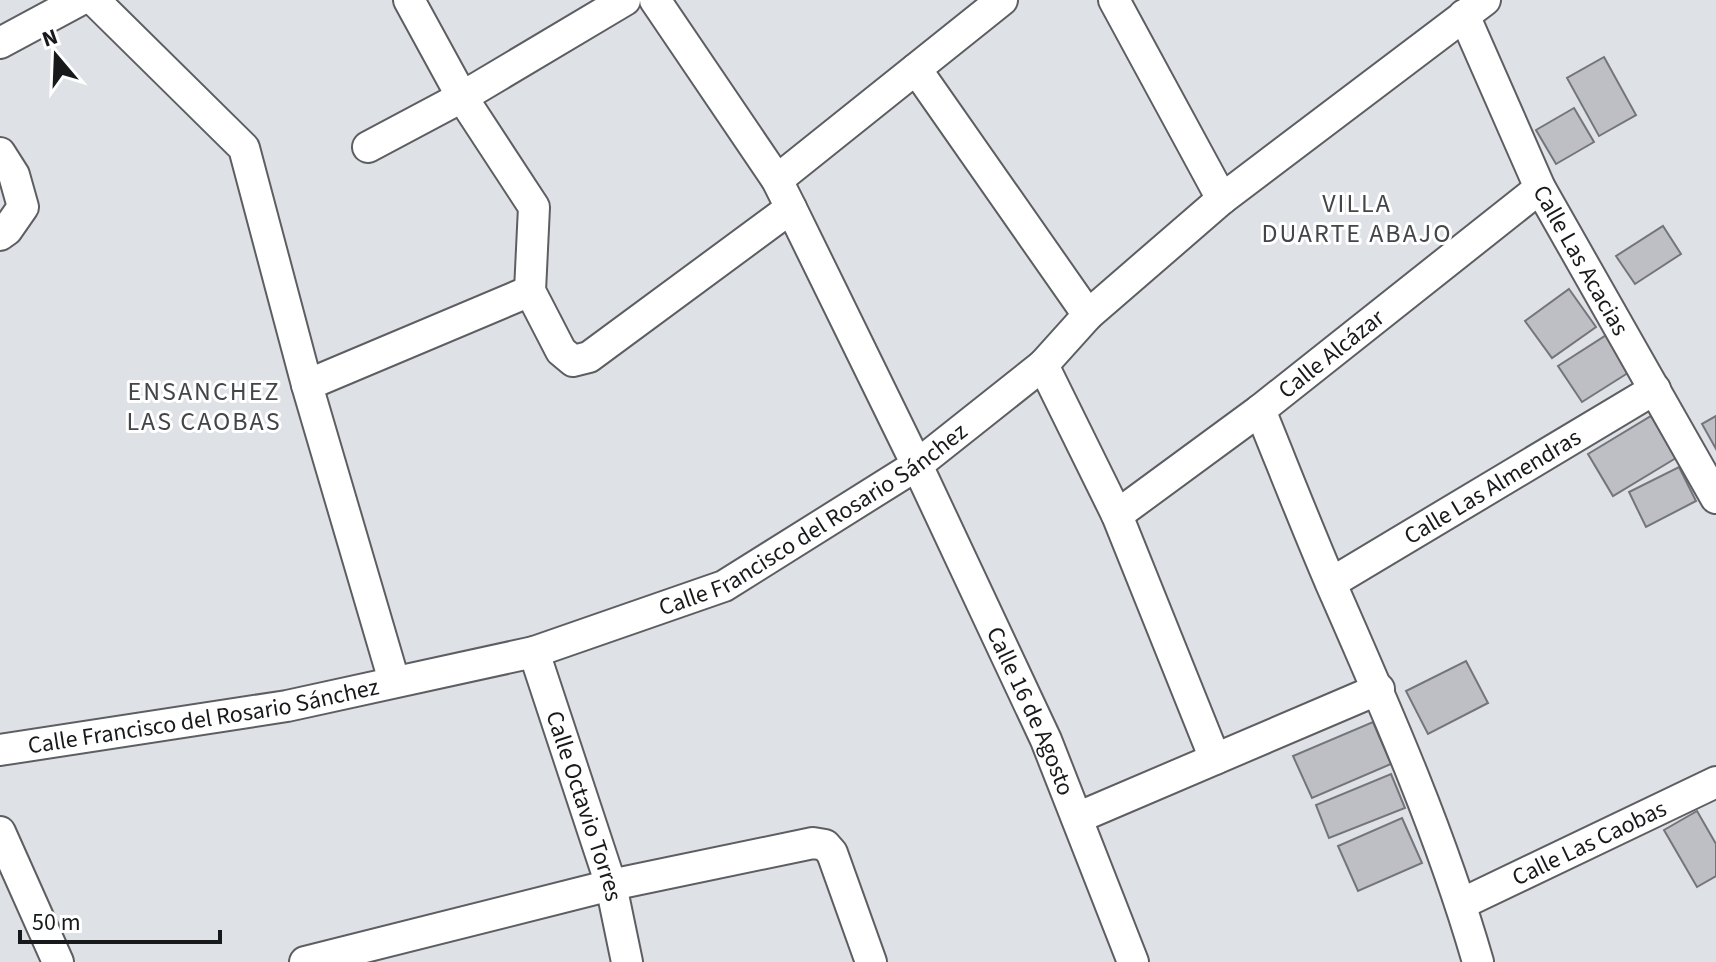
<svg xmlns="http://www.w3.org/2000/svg" width="1716" height="962" viewBox="0 0 1716 962" font-family="'Source Sans 3',sans-serif">
<style>
.building{fill:#bdbfc4;stroke:#73757a;stroke-width:2}
.lines{fill:none;stroke-linecap:round;stroke-linejoin:round}
.minor-casing{stroke:#5d5e62;stroke-width:34}
.minor{stroke:#fff;stroke-width:30}
.labels{text-anchor:middle;dominant-baseline:central;stroke-width:6;stroke-linejoin:round;paint-order:stroke}
.street-label{font-size:24px;fill:#18191b;stroke:#fff}
.neighbourhood-label{font-size:26px;letter-spacing:2px;fill:#434549;stroke:#fff}
</style>
<rect width="100%" height="100%" fill="#dee1e5"/>
<g class="building">
<polygon points="1604,57 1636,115 1599,136 1567,78"/>
<polygon points="1574,108 1594,142 1556,164 1536,130"/>
<polygon points="1663,226 1681,254 1635,284 1616,256"/>
<polygon points="1569,289 1596,327 1552,358 1525,321"/>
<polygon points="1608,334 1631,371 1582,402 1558,366"/>
<polygon points="1651,416 1676,458 1613,496 1588,454"/>
<polygon points="1716,416 1716,449 1702,424"/>
<polygon points="1679,467 1696,501 1646,527 1629,492"/>
<polygon points="1466,661 1488,703 1428,734 1406,691"/>
<polygon points="1373,722 1391,764 1312,798 1293,756"/>
<polygon points="1391,774 1405,808 1329,838 1316,805"/>
<polygon points="1697,811 1716,844 1716,876 1697,887 1664,830"/>
<polygon points="1402,818 1422,863 1358,891 1338,846"/>
</g>
<g class="lines">
<defs>
<g id="minor">
<polyline points="94,0 244,148 307,385 394,681"/>
<polyline points="409,0 462,97 534,207 530,291 561,351 573,361 589,357 791,208"/>
<path id="s1" d="M 655,0 L 777,180 L 791,208 L 917,465 L 1046,740 L 1133,962"/>
<polyline points="1114,0 1222,199"/>
<path id="s2" d="M 1464,15 L 1540,188 L 1716,498"/>
<polyline points="0,43 80,0"/>
<polyline points="916,69 1088,315"/>
<polyline points="368,147 462,97 625,0"/>
<polyline points="0,153 14,175 23,207 7,230 0,235"/>
<polyline points="777,180 1002,0"/>
<polyline points="1043,365 1117,515 1215,759"/>
<polyline points="307,385 530,291"/>
<path d="M 1260,410 C 1284,469 1307,528 1332,586 C 1386,709 1441,833 1478,962"/>
<path id="s3" d="M 1117,515 L 1260,410 L 1540,188"/>
<path id="s4" d="M 1331,583 L 1655,389"/>
<path id="s5" d="M 534,652 L 611,885 L 627,962"/>
<path id="s6" d="M 0,750 L 287,706 L 534,652 L 724,586 L 917,465 L 1043,365 L 1088,315 L 1222,199 L 1485,0"/>
<polyline points="1077,818 1379,689"/>
<polyline points="0,832 58,962"/>
<path id="s7" d="M 1461,904 L 1716,782"/>
<polyline points="305,962 611,885 813,843 825,845 832,853 871,962"/>
</g>
</defs>
<use href="#minor" class="minor-casing"/>
<use href="#minor" class="minor"/>
</g>
<g class="labels">
<g class="street-label">
<text stroke="none"><textPath href="#s2" startOffset="272">Calle Las Acacias</textPath></text>
<text stroke="none"><textPath href="#s3" startOffset="268">Calle Alcázar</textPath></text>
<text stroke="none"><textPath href="#s4" startOffset="188">Calle Las Almendras</textPath></text>
<text stroke="none"><textPath href="#s6" startOffset="854">Calle Francisco del Rosario Sánchez</textPath></text>
<text stroke="none"><textPath href="#s1" startOffset="806">Calle 16 de Agosto</textPath></text>
<text stroke="none"><textPath href="#s6" startOffset="206">Calle Francisco del Rosario Sánchez</textPath></text>
<text stroke="none"><textPath href="#s5" startOffset="162">Calle Octavio Torres</textPath></text>
<text stroke="none"><textPath href="#s7" startOffset="142">Calle Las Caobas</textPath></text>
</g>
<g class="neighbourhood-label">
<text x="1357" y="203">VILLA<tspan x="1357" dy="30">DUARTE ABAJO</tspan></text>
<text x="204" y="391">ENSANCHEZ<tspan x="204" dy="30">LAS CAOBAS</tspan></text>
</g>
</g>
<g transform="translate(56 56) rotate(341)" stroke="#ffffff" stroke-width="6" paint-order="stroke">
<path d="M0-6L14 30L0 20L-14 30Z" fill="#18191b"/>
<text y="-12" font-size="22" font-weight="bold" text-anchor="middle" fill="#18191b">N</text>
</g>
<path d="M20 930v12h200v-12" fill="none" stroke="#18191b" stroke-width="4"/>
<text x="32" y="930" font-size="24" fill="#18191b" stroke="#ffffff" stroke-width="6" paint-order="stroke">50 m</text>
</svg>
